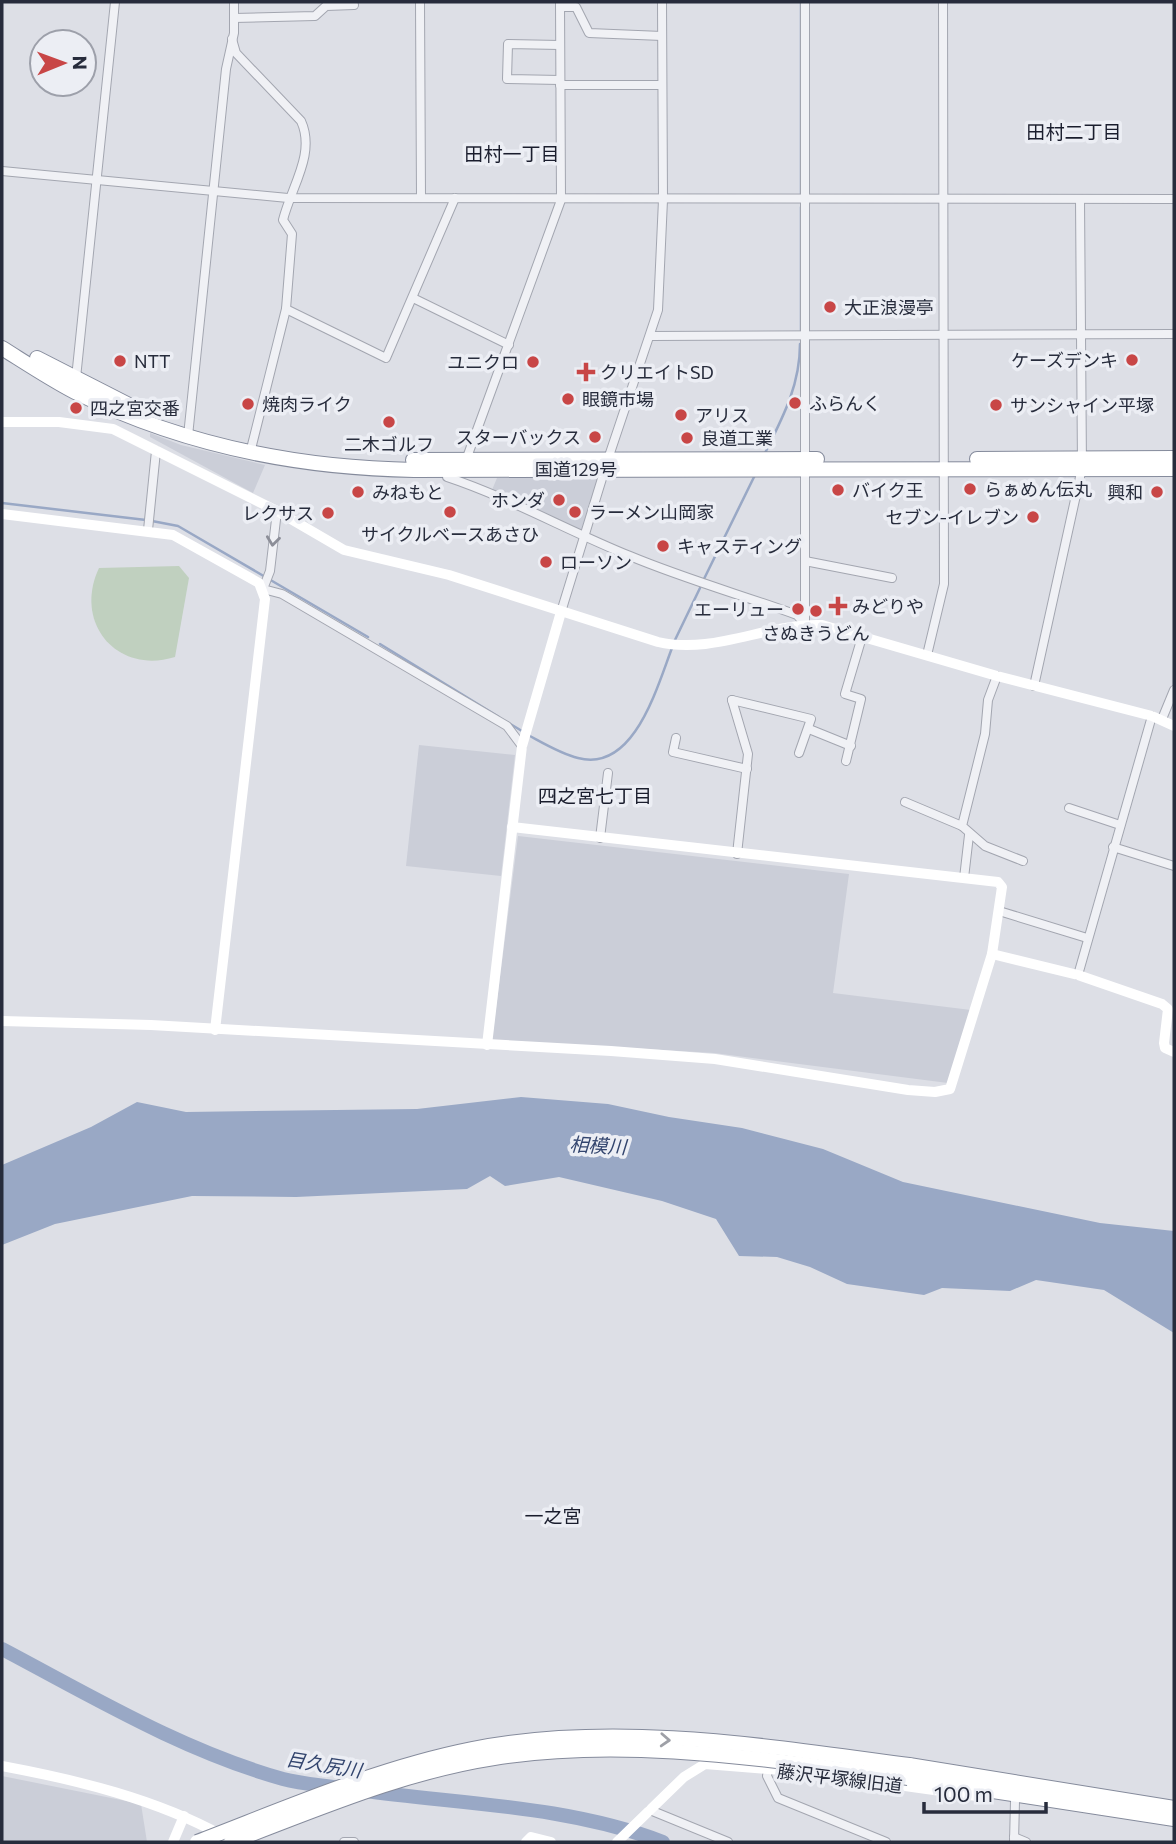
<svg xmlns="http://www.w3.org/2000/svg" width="1176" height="1844" viewBox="0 0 1176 1844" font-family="Commissioner,'Noto Sans JP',sans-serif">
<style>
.built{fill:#cbced8}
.green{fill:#c0d0bf}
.water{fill:#99a8c5}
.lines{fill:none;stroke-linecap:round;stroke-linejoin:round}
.stream{stroke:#99a8c5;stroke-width:2.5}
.river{stroke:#99a8c5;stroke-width:14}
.street-casing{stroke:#a3a6b0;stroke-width:10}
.highway-casing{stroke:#858b9c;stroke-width:16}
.street{stroke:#f0f1f5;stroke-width:8}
.secondary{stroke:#fff;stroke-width:10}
.highway{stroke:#fff;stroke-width:14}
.highway-bridge-casing{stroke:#858b9c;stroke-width:16;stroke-linecap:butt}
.highway-bridge{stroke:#fff;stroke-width:14}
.oneway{stroke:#8c8e98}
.oneway2{stroke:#9ea0a7}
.poi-dot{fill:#c84646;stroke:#eceef4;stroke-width:2.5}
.labels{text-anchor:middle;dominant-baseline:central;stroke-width:7;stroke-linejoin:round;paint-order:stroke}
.poi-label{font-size:18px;fill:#272c3c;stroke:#eceef4;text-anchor:start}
.street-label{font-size:18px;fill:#272c3c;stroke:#eceef4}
.neighbourhood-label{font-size:19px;fill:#1a1d2d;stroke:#eceef4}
.water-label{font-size:19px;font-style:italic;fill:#33456e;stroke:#eceef4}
</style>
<rect width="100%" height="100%" fill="#dddfe6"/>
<g class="built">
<polygon points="150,433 181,445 265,465 253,493 150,437"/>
<polygon points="497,478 577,477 599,478 581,531 492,490"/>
<polygon points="419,745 515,755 501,876 406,866"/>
<polygon points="518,836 849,874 833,993 971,1010 948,1083 714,1053 492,1040"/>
<polygon points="2,1776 141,1804 147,1842 2,1842"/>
</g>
<path class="green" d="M 179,566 L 189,578 L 175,657 C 117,675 73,623 99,568 Z"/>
<polygon class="water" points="521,1097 608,1104 669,1117 742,1128 823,1149 903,1182 1100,1223 1174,1231 1174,1333 1104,1290 1036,1280 1010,1291 942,1288 924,1295 847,1284 810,1267 777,1257 739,1256 716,1219 662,1201 559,1177 505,1186 490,1176 467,1189 296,1197 192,1196 55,1224 2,1245 2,1165 91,1127 137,1102 186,1112 417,1109"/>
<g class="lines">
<g class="stream">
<polyline points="801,2 801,195"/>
<polyline points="801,333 801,207"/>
<path d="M 765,453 C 783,417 800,385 800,344"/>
<polyline points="2,503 146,520"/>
<polyline points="152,521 178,526 368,637"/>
<polyline points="703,581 755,475"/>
<polyline points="674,642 700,588"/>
<polyline points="380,644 499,717"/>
<polyline points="507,722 522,731"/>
<path d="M 528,735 C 543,743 561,754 578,758 C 634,773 657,687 672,648"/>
</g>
<g class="river">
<path d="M 2,1649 C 93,1697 183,1751 283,1779 C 302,1784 322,1785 341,1788"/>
<path d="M 365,1791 C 463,1804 569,1806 663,1842"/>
</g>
<defs>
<g id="street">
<polyline points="420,2 421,198"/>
<polyline points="805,2 805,624"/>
<polyline points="560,7 576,7 589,33 662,36"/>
<polyline points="234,18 315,16 326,6 354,5"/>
<path d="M 232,39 L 236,53 L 301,121 C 316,154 291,187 283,220 L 292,234 L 286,309 L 386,358 L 455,198"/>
<polyline points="560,80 507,79 508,44 560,45"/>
<polyline points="560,85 662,85"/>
<polyline points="2,171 288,198 1174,199"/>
<polyline points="413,298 509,345"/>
<polyline points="650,336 1174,334"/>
<polyline points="76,378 115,2"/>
<polyline points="188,436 226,69 234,33 234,2"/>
<polyline points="250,453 286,309"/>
<polyline points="466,460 561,200 560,2"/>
<path d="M 447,470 L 447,477 C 510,498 568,531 630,556 C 685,579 742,595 797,615 L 805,624"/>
<polyline points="277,511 270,571 263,589 282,594 507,726 522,746"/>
<polyline points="148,530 156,451"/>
<polyline points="805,561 892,578"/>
<polyline points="561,612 608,459 658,310 663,200 662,2"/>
<polyline points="927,655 944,584 943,2"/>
<polyline points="997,676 988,700 985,734 962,826 985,846 1023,861"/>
<polyline points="1034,686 1082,468 1080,199"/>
<polyline points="732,700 748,754 737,854"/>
<polyline points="732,700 811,719 799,753"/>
<polyline points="1162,719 1174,690"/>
<polyline points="809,729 851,746"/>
<polyline points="676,738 673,752 747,769"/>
<polyline points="846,761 861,699 845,694 862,637"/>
<polyline points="905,802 962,826"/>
<polyline points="1069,808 1120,825"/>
<polyline points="600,838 608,773"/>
<polyline points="1113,847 1174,866"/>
<polyline points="964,878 969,835"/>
<polyline points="999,911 1087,938"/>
<polyline points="1078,975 1152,716"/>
<polyline points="768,1769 767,1776 778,1798 886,1842"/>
<polyline points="650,1810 728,1842"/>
<polyline points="1014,1837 1026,1842"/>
<polyline points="344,1842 354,1842"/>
<polyline points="1014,1842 1015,1801"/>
</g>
<g id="highway">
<path d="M 2,348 C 26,363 50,379 75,392 C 180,444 296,468 414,470 L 1174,469"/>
<polyline points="37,358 131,406"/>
<polyline points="977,459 1174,458"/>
<polyline points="413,460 817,459"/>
<polyline points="909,1765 1174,1808"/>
<polyline points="908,1778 1174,1819"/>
</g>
</defs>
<use href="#street" class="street-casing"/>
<use href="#highway" class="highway-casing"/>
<use href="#street" class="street"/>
<g class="secondary">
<path d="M 2,422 L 59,422 L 113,429 L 277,511 L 344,550 L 449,575 L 658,642 C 714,655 767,623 822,625 L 997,676 L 1152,716 L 1174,726"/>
<polyline points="2,514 173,535 259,583 265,599 215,1030"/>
<polyline points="992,954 1078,975 1162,1004 1168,1009 1164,1043 1165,1048 1174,1052"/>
<polyline points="2,1021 151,1025 611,1051 715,1059 908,1090 935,1092 950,1089 992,954 1002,887 998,882 512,827"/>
<polyline points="487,1045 522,746 561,612"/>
<path d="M 2,1766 C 77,1780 156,1799 223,1836"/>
<polyline points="173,1842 184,1816"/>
<polyline points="526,1842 531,1837 551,1842"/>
<polyline points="617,1842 684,1777 705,1764 804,1772 984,1797"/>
</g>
<use href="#highway" class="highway"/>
<defs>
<g id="highway-bridge">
<path d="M 197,1842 C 286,1808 377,1768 472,1749 C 614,1721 767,1746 909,1765"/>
<path d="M 231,1842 C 316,1810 403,1772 494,1758 C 630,1736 773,1761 908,1778"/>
</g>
</defs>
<use href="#highway-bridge" class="highway-bridge-casing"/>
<use href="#highway-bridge" class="highway-bridge"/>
</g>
<defs><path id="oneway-chevron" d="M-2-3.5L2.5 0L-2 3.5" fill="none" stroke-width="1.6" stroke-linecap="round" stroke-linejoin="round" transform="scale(1.75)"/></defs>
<use class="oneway" href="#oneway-chevron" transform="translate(273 541) rotate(97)"/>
<use class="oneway2" href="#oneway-chevron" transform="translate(665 1740) rotate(3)"/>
<g class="poi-dot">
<circle cx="830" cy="307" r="7"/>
<circle cx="1132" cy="360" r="7"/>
<circle cx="120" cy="361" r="7"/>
<circle cx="533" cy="362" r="7"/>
<path d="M582.5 361.5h7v7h7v7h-7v7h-7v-7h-7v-7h7z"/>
<circle cx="568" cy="399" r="7"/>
<circle cx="795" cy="403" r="7"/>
<circle cx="248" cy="404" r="7"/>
<circle cx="996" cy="405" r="7"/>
<circle cx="76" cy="408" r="7"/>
<circle cx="681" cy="415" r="7"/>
<circle cx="389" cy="422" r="7"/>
<circle cx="595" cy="437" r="7"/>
<circle cx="687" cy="438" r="7"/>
<circle cx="970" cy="489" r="7"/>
<circle cx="838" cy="490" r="7"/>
<circle cx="358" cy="492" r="7"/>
<circle cx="1157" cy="492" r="7"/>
<circle cx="559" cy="500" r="7"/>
<circle cx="450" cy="512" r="7"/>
<circle cx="575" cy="512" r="7"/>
<circle cx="328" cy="513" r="7"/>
<circle cx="1033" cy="517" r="7"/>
<circle cx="663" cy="546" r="7"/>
<circle cx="546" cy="562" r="7"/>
<path d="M834.5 595.5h7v7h7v7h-7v7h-7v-7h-7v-7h7z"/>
<circle cx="798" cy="609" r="7"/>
<circle cx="816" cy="611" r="7"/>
</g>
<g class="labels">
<g class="poi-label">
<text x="844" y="307">大正浪漫亭</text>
<text x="1118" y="360" text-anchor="end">ケーズデンキ</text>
<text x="134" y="361">NTT</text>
<text x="519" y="362" text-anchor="end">ユニクロ</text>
<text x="600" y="372">クリエイトSD</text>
<text x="582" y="399">眼鏡市場</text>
<text x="809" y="403">ふらんく</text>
<text x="262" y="404">焼肉ライク</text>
<text x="1010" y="405">サンシャイン平塚</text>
<text x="90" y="408">四之宮交番</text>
<text x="695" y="415">アリス</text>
<text x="581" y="437" text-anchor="end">スターバックス</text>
<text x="701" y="438">良道工業</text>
<text x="389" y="444" text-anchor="middle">二木ゴルフ</text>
<text x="984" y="489">らぁめん伝丸</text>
<text x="852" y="490">バイク王</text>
<text x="372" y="492">みねもと</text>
<text x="1143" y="492" text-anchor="end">興和</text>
<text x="545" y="500" text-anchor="end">ホンダ</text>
<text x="589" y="512">ラーメン山岡家</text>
<text x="314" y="513" text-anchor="end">レクサス</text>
<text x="1019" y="517" text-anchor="end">セブン-イレブン</text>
<text x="450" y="534" text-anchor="middle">サイクルベースあさひ</text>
<text x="677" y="546">キャスティング</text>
<text x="560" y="562">ローソン</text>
<text x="852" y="606">みどりや</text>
<text x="784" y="609" text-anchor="end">エーリュー</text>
<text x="816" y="633" text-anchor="middle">さぬきうどん</text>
</g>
<g class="street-label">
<text x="576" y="469">国道129号</text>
<text transform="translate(840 1778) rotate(7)">藤沢平塚線旧道</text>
</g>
<g class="neighbourhood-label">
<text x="1074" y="131">田村二丁目</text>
<text x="512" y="153">田村一丁目</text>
<text x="595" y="795">四之宮七丁目</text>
<text x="553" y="1515">一之宮</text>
</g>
<g class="water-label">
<text transform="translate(598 1145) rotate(3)">相模川</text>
<text transform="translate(324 1764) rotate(9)">目久尻川</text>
</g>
</g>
<rect width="1176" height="1844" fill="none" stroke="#272c3c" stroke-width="7"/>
<g transform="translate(63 63) rotate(89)"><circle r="33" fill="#eceef4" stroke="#9da0aa" stroke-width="2"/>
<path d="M0-5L12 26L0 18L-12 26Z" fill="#c84646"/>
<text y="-10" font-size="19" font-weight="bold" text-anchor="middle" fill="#272c3c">N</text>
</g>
<path d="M924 1802v10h122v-10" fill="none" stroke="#272c3c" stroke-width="3.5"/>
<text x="934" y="1802" font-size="21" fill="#272c3c" stroke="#eceef4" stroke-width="5" paint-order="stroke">100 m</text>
</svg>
